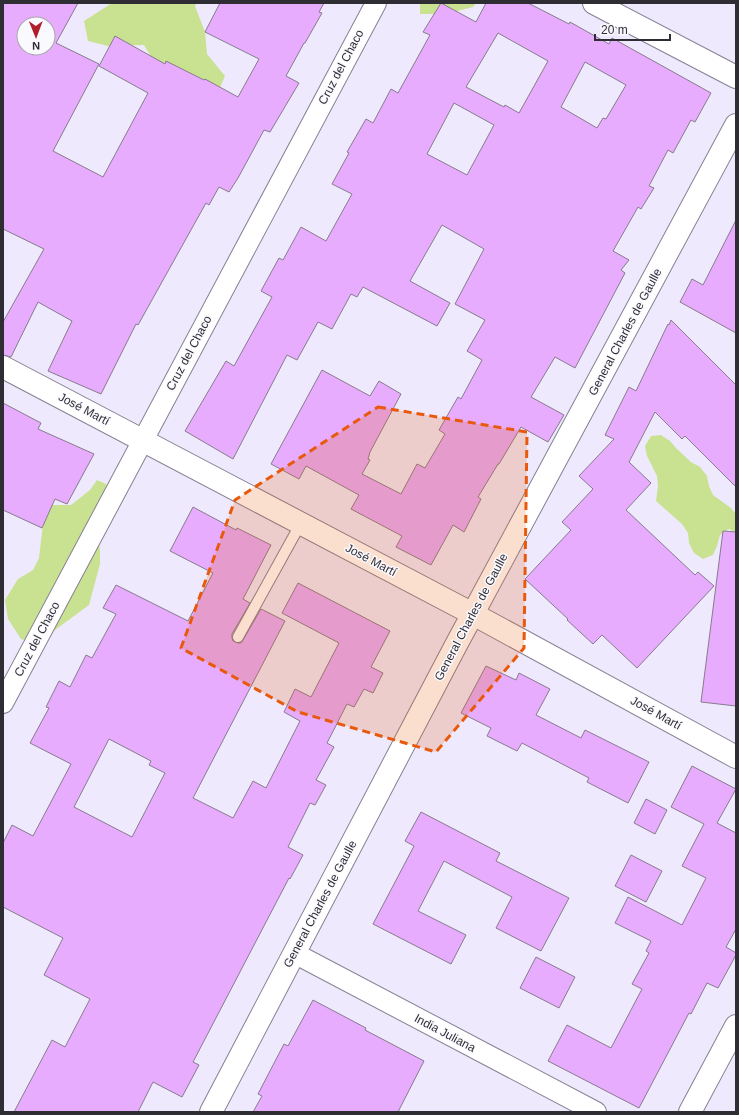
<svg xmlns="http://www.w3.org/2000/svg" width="739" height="1115" viewBox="0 0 739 1115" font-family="Arial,sans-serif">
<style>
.green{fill:#c9e291}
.building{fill:#e7acfe;stroke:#877b8c;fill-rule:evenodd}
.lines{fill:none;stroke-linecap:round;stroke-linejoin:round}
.service-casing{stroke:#868092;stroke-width:12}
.minor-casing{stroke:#868092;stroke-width:22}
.tertiary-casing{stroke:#868092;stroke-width:24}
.service{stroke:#fff;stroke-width:10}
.minor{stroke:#fff;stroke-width:20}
.tertiary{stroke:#fff;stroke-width:22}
.marked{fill:#e8590c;fill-opacity:0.2;stroke:#e8590c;stroke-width:3;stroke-dasharray:8 5;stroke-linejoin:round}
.labels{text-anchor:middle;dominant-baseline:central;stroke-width:3;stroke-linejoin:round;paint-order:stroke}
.street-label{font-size:12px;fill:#2f2d34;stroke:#faf9fd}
</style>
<rect width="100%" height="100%" fill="#efe9fd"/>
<g class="green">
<polygon points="112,3 197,3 195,6 205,32 207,54 225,76 218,92 164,78 144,45 108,46 88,41 84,21"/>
<polygon points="420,3 476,3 473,7 446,14 420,14"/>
<polygon points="661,435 670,441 676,448 691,462 700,467 707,476 709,486 713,495 731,508 736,514 736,533 729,529 720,535 717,546 713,555 703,559 694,553 689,543 688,533 682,524 656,501 658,486 657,476 647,456 645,446 651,436"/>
<polygon points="97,480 106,484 107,490 95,522 100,551 100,564 89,605 36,644 21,639 8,619 5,600 18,579 33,570 39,558 45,507 51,505 71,505 90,490"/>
</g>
<g class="building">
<path d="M 3,3 L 78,3 L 56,43 L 99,64 L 53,151 L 103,177 L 148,93 L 99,66 L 115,36 L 165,64 L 166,61 L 204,80 L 205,79 L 238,97 L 259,59 L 205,32 L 220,3 L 324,3 L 319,12 L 322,13 L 305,43 L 304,43 L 286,76 L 299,83 L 270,132 L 264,130 L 238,178 L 229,192 L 219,187 L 209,205 L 206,203 L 138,325 L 136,324 L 101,394 L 48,371 L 72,321 L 38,302 L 11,357 L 3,355 L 3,322 L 44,249 L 3,229 ZM 24,24 L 48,24 L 48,48 L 24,48 Z"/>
<path d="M 441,3 L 476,22 L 486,3 L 528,3 L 569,24 L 570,22 L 609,44 L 612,38 L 711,93 L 695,122 L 691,120 L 673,153 L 668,150 L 649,186 L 654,188 L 641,209 L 638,207 L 613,251 L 629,260 L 621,270 L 625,273 L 575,368 L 555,357 L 531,397 L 564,415 L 548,442 L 521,427 L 499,464 L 498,464 L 478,497 L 481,499 L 464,532 L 453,525 L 431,565 L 396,547 L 402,536 L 351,509 L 359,495 L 306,466 L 299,479 L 271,464 L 322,370 L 370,396 L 379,381 L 401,394 L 370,452 L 368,459 L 370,460 L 362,474 L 401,494 L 417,464 L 425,468 L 445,434 L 439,430 L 458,397 L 461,399 L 482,360 L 467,351 L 485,320 L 455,304 L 484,249 L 442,225 L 410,281 L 450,303 L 437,326 L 363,287 L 357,297 L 351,294 L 332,329 L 318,322 L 297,360 L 287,355 L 233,459 L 185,431 L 226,361 L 234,366 L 272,297 L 261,291 L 279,258 L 283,260 L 301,227 L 326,241 L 352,194 L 332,184 L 349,153 L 347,152 L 366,119 L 373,123 L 391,89 L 398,93 L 430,35 L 423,32 ZM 498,33 L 548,61 L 519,113 L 505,105 L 504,107 L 466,87 ZM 585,62 L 626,85 L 606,119 L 603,118 L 597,128 L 561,107 ZM 454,103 L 494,125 L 467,175 L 427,154 Z"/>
<polygon points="736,220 736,333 680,302 692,279 703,285"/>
<polygon points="671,320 736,385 736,487 685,436 682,439 655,412 629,462 651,483 626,510 695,575 698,572 714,586 637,668 602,635 593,644 567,620 568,619 525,579 571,530 562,522 593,489 579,476 614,439 605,435 629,387 636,391 668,324 669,325"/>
<polygon points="3,403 41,423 38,429 94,454 67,504 55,499 42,528 3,510"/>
<path d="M 193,507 L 236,530 L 237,528 L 271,545 L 243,599 L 250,603 L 232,634 L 232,638 L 233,641 L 238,643 L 241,643 L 243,640 L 261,609 L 285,621 L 193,798 L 233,818 L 253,781 L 266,788 L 300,721 L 284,712 L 295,689 L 311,697 L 339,643 L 282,613 L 298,583 L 390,631 L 371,667 L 383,673 L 373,693 L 364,689 L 354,707 L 347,704 L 327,743 L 334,747 L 316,780 L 326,785 L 315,805 L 310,803 L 288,847 L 303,855 L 290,879 L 289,878 L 193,1062 L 199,1065 L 182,1097 L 153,1082 L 138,1112 L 14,1112 L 52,1040 L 65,1047 L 90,999 L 44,975 L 63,938 L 3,907 L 3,843 L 12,825 L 33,836 L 71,764 L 30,743 L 49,708 L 46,707 L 59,681 L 70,687 L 86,655 L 92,658 L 116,614 L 103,608 L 116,585 L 188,621 L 213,573 L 170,551 ZM 109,739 L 151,761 L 149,765 L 165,773 L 132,837 L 74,807 Z"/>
<polygon points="723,531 736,532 736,706 701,702"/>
<polygon points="486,666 516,680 519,673 550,689 536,715 581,738 585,730 649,762 628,803 587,782 589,778 522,743 517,751 487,736 491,728 461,713"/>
<polygon points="692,766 736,789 717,823 736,833 736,929 726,947 736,953 736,955 718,988 707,983 691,1014 689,1013 639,1108 548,1061 567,1025 611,1048 642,989 632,984 649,953 646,951 651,941 615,923 628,897 682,925 706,878 682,866 704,824 671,807"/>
<polygon points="646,799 667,810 655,834 634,823"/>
<polygon points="421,812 500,853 496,861 569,898 541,951 496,928 512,897 444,861 418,911 466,935 451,964 373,924 414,846 405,841"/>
<polygon points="631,855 662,871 646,902 615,886"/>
<polygon points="536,957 575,977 559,1008 520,988"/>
<polygon points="313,1000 366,1028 365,1030 424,1061 398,1112 253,1112 262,1096 258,1094 284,1044 288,1046"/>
</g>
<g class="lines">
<defs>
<polyline id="service" points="238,637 301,523"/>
<g id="minor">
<polyline points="3,703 376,3"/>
<polyline points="294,953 596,1112"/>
</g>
<g id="tertiary">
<polyline points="594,3 736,77"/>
<polyline points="3,367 473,614 736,757"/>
<polyline points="211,1112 456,645 736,125"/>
<polyline points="690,1112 736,1026"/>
</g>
</defs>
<use href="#service" class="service-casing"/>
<use href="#minor" class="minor-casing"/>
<use href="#tertiary" class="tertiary-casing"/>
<use href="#service" class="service"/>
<use href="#minor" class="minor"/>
<use href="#tertiary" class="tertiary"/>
</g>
<path class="marked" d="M 378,407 L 527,432 L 524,648 L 436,752 L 298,712 L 181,648 L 235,500 Z"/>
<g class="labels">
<g class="street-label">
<text transform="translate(341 67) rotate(-62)">Cruz del Chaco</text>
<text transform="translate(625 332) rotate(-62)">General Charles de Gaulle</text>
<text transform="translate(189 353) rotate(-62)">Cruz del Chaco</text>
<text transform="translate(84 409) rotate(28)">José Martí</text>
<text transform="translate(371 560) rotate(28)">José Martí</text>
<text transform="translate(471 617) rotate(-62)">General Charles de Gaulle</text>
<text transform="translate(37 639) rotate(-62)">Cruz del Chaco</text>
<text transform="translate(656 713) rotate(29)">José Martí</text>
<text transform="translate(320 904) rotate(-62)">General Charles de Gaulle</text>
<text transform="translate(445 1033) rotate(28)">India Juliana</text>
</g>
</g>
<rect width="739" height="1115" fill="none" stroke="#2f2d34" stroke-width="8"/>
<g transform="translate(36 36) rotate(179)"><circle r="19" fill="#faf9fd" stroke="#a9a7ad"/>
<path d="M0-3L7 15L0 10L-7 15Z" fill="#b01d2b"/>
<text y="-6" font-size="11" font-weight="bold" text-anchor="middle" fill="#2f2d34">N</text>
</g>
<path d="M595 34v6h75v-6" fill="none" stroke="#2f2d34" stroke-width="2"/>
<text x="601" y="34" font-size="12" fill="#2f2d34" stroke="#faf9fd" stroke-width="3" paint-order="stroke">20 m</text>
</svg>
